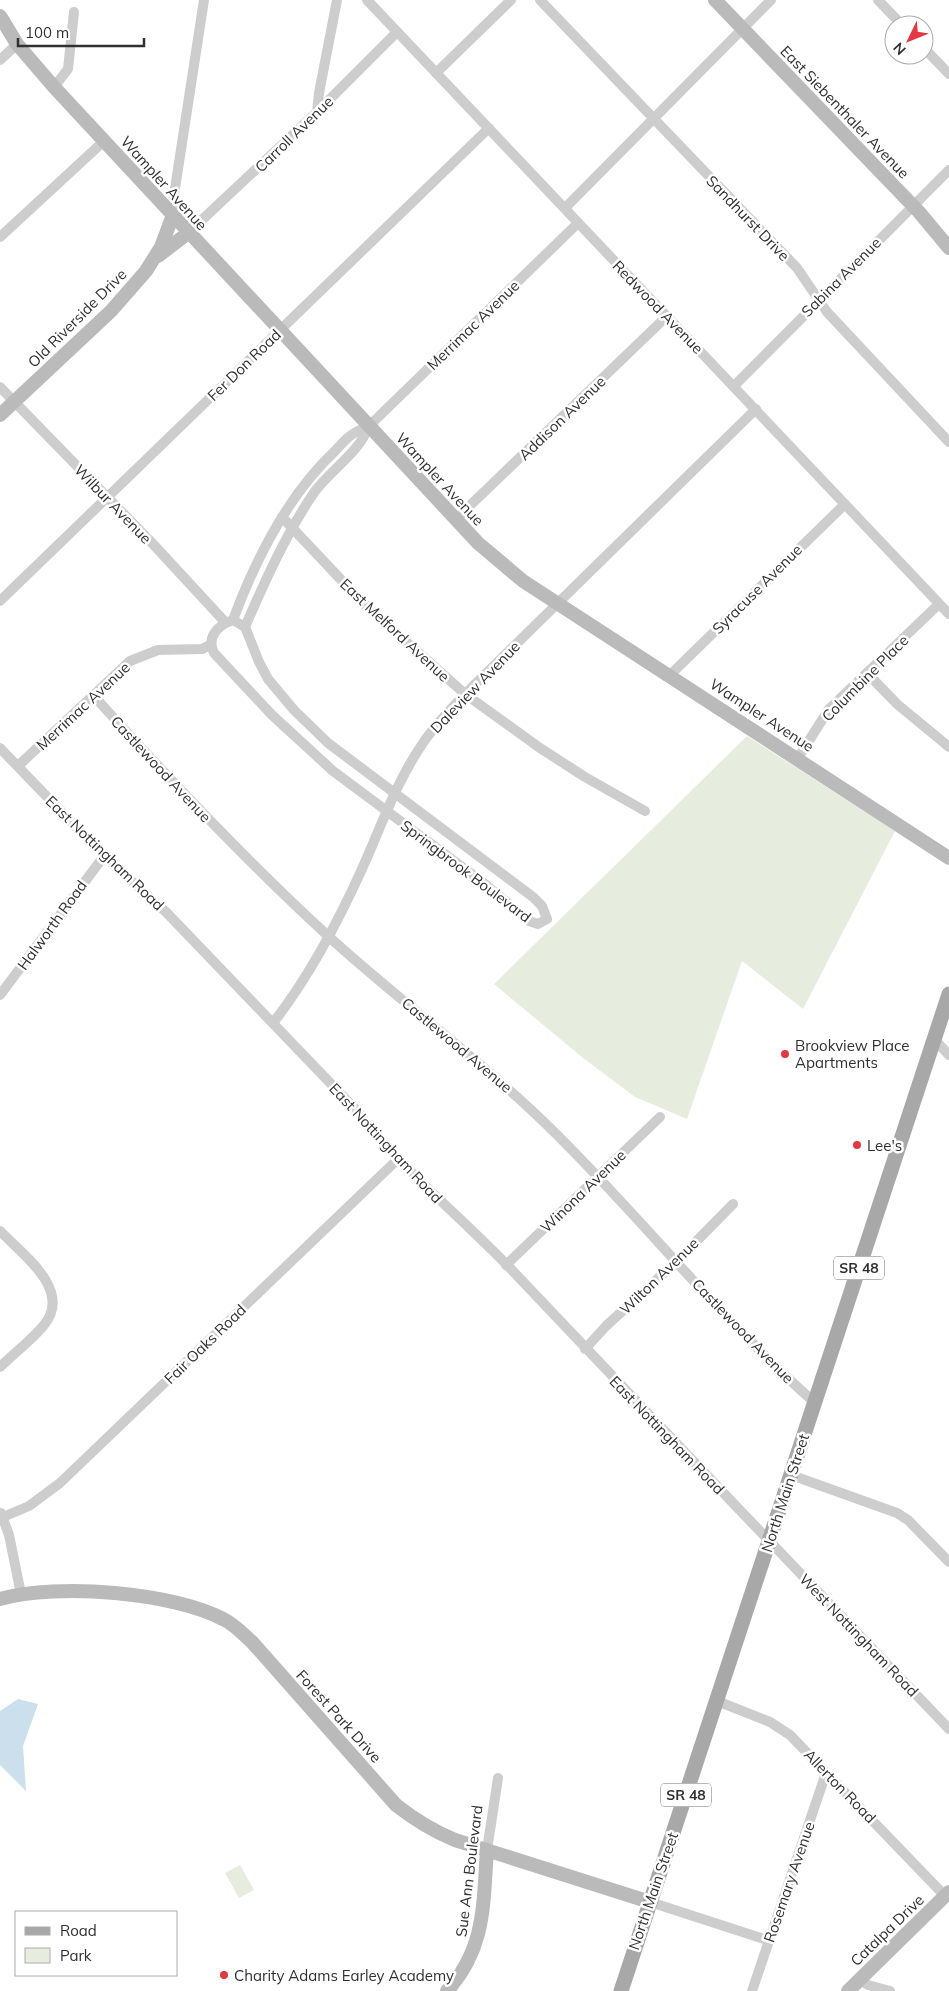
<svg xmlns="http://www.w3.org/2000/svg" width="949" height="1991" viewBox="0 0 949 1991" font-family="Mulish,sans-serif">
<style>
.green{fill:#e6eddf}
.water{fill:#ccdfec}
.lines{fill:none;stroke-linecap:round;stroke-linejoin:round}
.street{stroke:#cdcdcd;stroke-width:10}
.secondary{stroke:#bababa;stroke-width:14}
.primary{stroke:#a8a8a8;stroke-width:15}
.poi-dot{fill:#e13844;stroke:#fff;stroke-width:2}
.labels{text-anchor:middle;dominant-baseline:central;stroke-width:5;stroke-linejoin:round;paint-order:stroke}
.shield{fill:#fff;stroke:#6e6e6e;stroke-width:1}
.shield-label{font-size:14px;font-weight:bold;fill:#303030}
.street-label{font-size:15px;fill:#303030;stroke:#fff}
.poi-label{font-size:15px;fill:#303030;stroke:#fff;text-anchor:start}
</style>
<rect width="100%" height="100%" fill="#fff"/>
<g class="green">
<polygon points="747,736 895,831 803,1009 742,961 687,1119 635,1097 583,1058 494,984"/>
<polygon points="240,1865 254,1890 239,1898 225,1873"/>
</g>
<polygon class="water" points="18,1699 38,1704 23,1746 26,1791 0,1765 0,1711"/>
<g class="lines">
<g class="street">
<polyline points="367,0 949,614"/>
<polyline points="540,0 797,268 827,312 949,442"/>
<polyline points="878,0 902,25"/>
<polyline points="924,48 949,74"/>
<polyline points="0,60 17,44"/>
<polyline points="436,73 511,0"/>
<polyline points="54,87 68,69 74,12"/>
<polyline points="317,112 319,93 337,0"/>
<polyline points="565,208 771,0"/>
<polyline points="173,215 174,195 204,0"/>
<polyline points="188,233 317,112 397,32"/>
<polyline points="0,237 104,141"/>
<polyline points="734,386 949,170"/>
<polyline points="0,387 153,544 225,622"/>
<polyline points="282,517 363,603 465,694 540,748 585,777 645,811"/>
<polyline points="456,519 667,316"/>
<polyline points="0,601 489,128"/>
<path d="M 233,620 L 245,627 L 259,662 L 268,679 L 294,710 L 328,743 L 533,897 L 542,906 L 547,919 L 538,924 L 529,921 L 485,884 L 333,771 L 272,715 L 214,653 C 206,637 218,625 233,620 Z"/>
<path d="M 233,620 C 256,558 287,496 335,451 C 345,440 353,431 368,427 L 578,223"/>
<path d="M 245,627 C 265,581 285,536 313,494 C 328,472 361,451 368,427"/>
<polyline points="867,673 897,704 949,747"/>
<polyline points="669,676 845,504"/>
<path d="M 93,695 C 168,778 244,859 327,935 C 398,1000 477,1057 546,1124 C 639,1214 718,1317 814,1402"/>
<path d="M 0,748 L 104,856 L 166,912 L 360,1114 C 367,1127 377,1136 387,1147 C 426,1189 469,1226 509,1267 C 655,1422 802,1575 949,1729"/>
<polyline points="798,758 829,709 939,604"/>
<polyline points="18,766 130,661 158,650 202,649 210,645"/>
<polyline points="0,995 104,856"/>
<path d="M 273,1023 C 309,977 338,922 362,869 C 381,827 396,782 423,743 C 435,725 450,710 465,694 L 756,409"/>
<polyline points="934,1039 949,1055"/>
<path d="M 0,1231 C 22,1254 73,1290 44,1325 C 32,1340 14,1353 0,1367"/>
<polyline points="506,1265 660,1117"/>
<polyline points="585,1349 606,1326 676,1262 733,1204"/>
<polyline points="791,1475 897,1513 908,1520 949,1562"/>
<polyline points="1,1513 9,1535 21,1594"/>
<polyline points="3,1517 29,1506 60,1483 398,1159"/>
<polyline points="717,1701 770,1722 790,1735 945,1896"/>
<polyline points="487,1850 498,1778"/>
<polyline points="650,1902 770,1941"/>
<polyline points="860,1980 868,1985 890,1991"/>
<polyline points="752,1991 826,1773"/>
</g>
<g class="secondary">
<polyline points="715,0 919,212 949,248"/>
<polyline points="0,16 17,44 54,87 478,543 523,581 949,858"/>
<polyline points="158,256 188,233"/>
<polyline points="0,415 111,311 146,271 161,247 173,215"/>
<path d="M 0,1599 C 58,1583 173,1592 225,1620 C 235,1625 244,1635 252,1642 L 396,1805 C 415,1820 433,1831 455,1840 L 650,1902"/>
<path d="M 447,1991 C 486,1948 483,1904 487,1850"/>
<polyline points="848,1991 949,1892"/>
</g>
<polyline class="primary" points="621,1991 949,994"/>
</g>
<g class="poi-dot">
<circle cx="785" cy="1054" r="5"/>
<circle cx="857" cy="1145" r="5"/>
<circle cx="224" cy="1975" r="5"/>
</g>
<g class="labels">
<g class="shield">
<rect x="834" y="1256.5" width="50" height="23" rx="4"/>
<rect x="661" y="1783.5" width="50" height="23" rx="4"/>
</g>
<g class="shield-label">
<text x="859" y="1268">SR 48</text>
<text x="686" y="1795">SR 48</text>
</g>
<g class="street-label">
<text transform="translate(845 112) rotate(46)">East Siebenthaler Avenue</text>
<text transform="translate(294 134) rotate(-44)">Carroll Avenue</text>
<text transform="translate(164 183) rotate(48)">Wampler Avenue</text>
<text transform="translate(748 218) rotate(46)">Sandhurst Drive</text>
<text transform="translate(841 277) rotate(-45)">Sabina Avenue</text>
<text transform="translate(658 307) rotate(46)">Redwood Avenue</text>
<text transform="translate(77 318) rotate(-45)">Old Riverside Drive</text>
<text transform="translate(473 325) rotate(-44)">Merrimac Avenue</text>
<text transform="translate(244 365) rotate(-44)">Fer Don Road</text>
<text transform="translate(562 418) rotate(-44)">Addison Avenue</text>
<text transform="translate(440 479) rotate(47)">Wampler Avenue</text>
<text transform="translate(113 504) rotate(46)">Wilbur Avenue</text>
<text transform="translate(757 589) rotate(-45)">Syracuse Avenue</text>
<text transform="translate(395 630) rotate(43)">East Melford Avenue</text>
<text transform="translate(865 678) rotate(-45)">Columbine Place</text>
<text transform="translate(475 687) rotate(-46)">Daleview Avenue</text>
<text transform="translate(83 706) rotate(-43)">Merrimac Avenue</text>
<text transform="translate(762 715) rotate(33)">Wampler Avenue</text>
<text transform="translate(161 769) rotate(47)">Castlewood Avenue</text>
<text transform="translate(105 853) rotate(44)">East Nottingham Road</text>
<text transform="translate(466 871) rotate(37)">Springbrook Boulevard</text>
<text transform="translate(52 925) rotate(-54)">Halworth Road</text>
<text transform="translate(457 1045) rotate(40)">Castlewood Avenue</text>
<text transform="translate(386 1143) rotate(47)">East Nottingham Road</text>
<text transform="translate(583 1191) rotate(-44)">Winona Avenue</text>
<text transform="translate(659 1276) rotate(-44)">Wilton Avenue</text>
<text transform="translate(743 1331) rotate(46)">Castlewood Avenue</text>
<text transform="translate(205 1344) rotate(-44)">Fair Oaks Road</text>
<text transform="translate(667 1435) rotate(46)">East Nottingham Road</text>
<text transform="translate(785 1493) rotate(-72)">North Main Street</text>
<text transform="translate(859 1635) rotate(46)">West Nottingham Road</text>
<text transform="translate(339 1716) rotate(48)">Forest Park Drive</text>
<text transform="translate(840 1786) rotate(46)">Allerton Road</text>
<text transform="translate(469 1871) rotate(-83)">Sue Ann Boulevard</text>
<text transform="translate(789 1882) rotate(-71)">Rosemary Avenue</text>
<text transform="translate(653 1891) rotate(-71)">North Main Street</text>
<text transform="translate(887 1930) rotate(-44)">Catalpa Drive</text>
</g>
<g class="poi-label">
<text x="795" y="1045">Brookview Place<tspan x="795" dy="17">Apartments</tspan></text>
<text x="867" y="1145">Lee's</text>
<text x="234" y="1975">Charity Adams Earley Academy</text>
</g>
</g>
<rect x="15" y="1911" width="162" height="65" fill="#ffffff" stroke="#acacac"/>
<rect x="25" y="1927" width="25" height="8" fill="#a8a8a8" stroke="#acacac"/>
<text x="60" y="1936" font-size="15" fill="#303030">Road</text>
<rect x="25" y="1948" width="25" height="15" fill="#e6eddf" stroke="#acacac"/>
<text x="60" y="1961" font-size="15" fill="#303030">Park</text>
<g transform="translate(909 40) rotate(227)"><circle r="24" fill="#ffffff" stroke="#acacac"/>
<path d="M0-4L9 19L0 12L-9 19Z" fill="#e13844"/>
<text y="-8" font-size="14" font-weight="bold" text-anchor="middle" fill="#303030">N</text>
</g>
<path d="M18 38v8h126v-8" fill="none" stroke="#303030" stroke-width="2.5"/>
<text x="25" y="38" font-size="15" fill="#303030" stroke="#ffffff" stroke-width="4" paint-order="stroke">100 m</text>
</svg>
